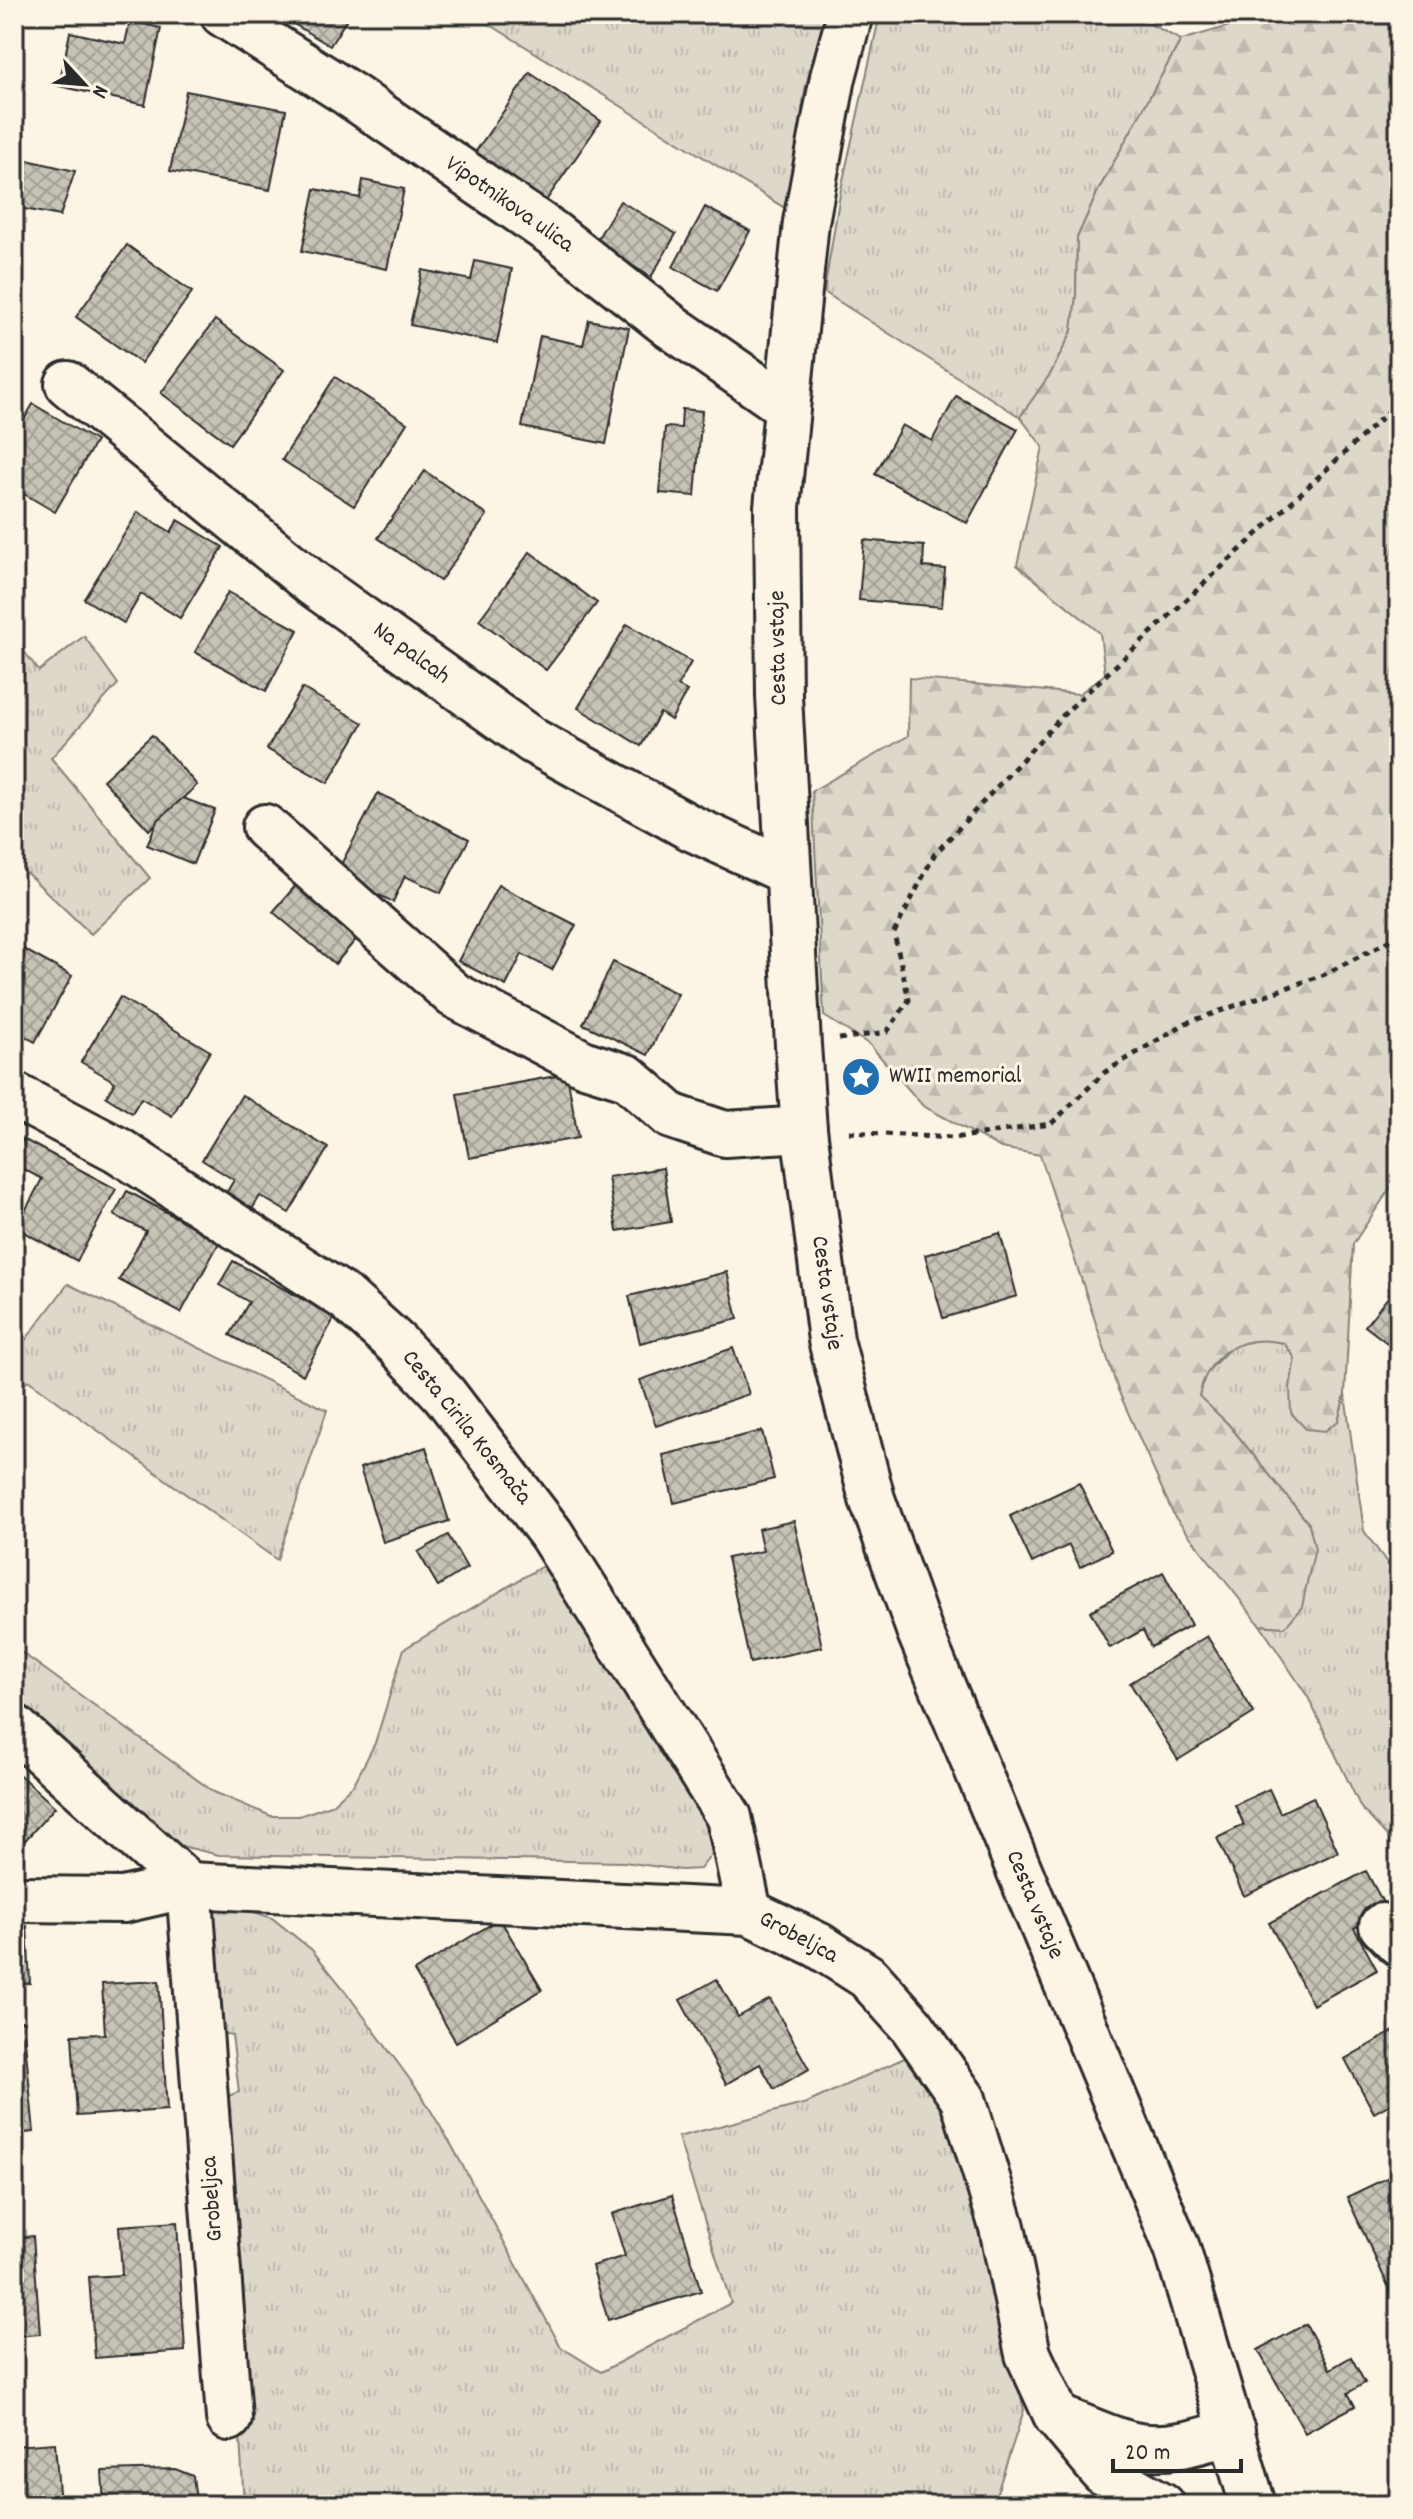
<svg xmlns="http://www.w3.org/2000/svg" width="1413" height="2519" viewBox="0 0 1413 2519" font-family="Dekko,sans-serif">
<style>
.grass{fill:url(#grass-tufts);stroke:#84827a;stroke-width:2}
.forest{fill:url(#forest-firs);stroke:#84827a;stroke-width:2}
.building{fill:url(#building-cross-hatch);stroke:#2b2b2b;stroke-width:2}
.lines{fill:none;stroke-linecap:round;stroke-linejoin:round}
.minor-casing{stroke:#2b2b2b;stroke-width:50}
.major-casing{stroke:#2b2b2b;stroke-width:50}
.path{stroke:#2b2b2b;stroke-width:5;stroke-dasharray:6 6;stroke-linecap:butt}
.minor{stroke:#fcf5e5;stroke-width:44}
.major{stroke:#fcf5e5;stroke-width:44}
.labels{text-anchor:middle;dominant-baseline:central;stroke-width:6;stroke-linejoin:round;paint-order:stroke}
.street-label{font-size:24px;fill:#2b2b2b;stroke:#fcf5e5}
.poi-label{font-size:24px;fill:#2b2b2b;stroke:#fcf5e5;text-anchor:start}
</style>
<defs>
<pattern id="grass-tufts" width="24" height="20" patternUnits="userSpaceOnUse" patternTransform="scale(2)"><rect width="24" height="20" fill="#ded8ca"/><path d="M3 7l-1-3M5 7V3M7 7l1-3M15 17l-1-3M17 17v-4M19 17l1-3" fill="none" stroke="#bfbaae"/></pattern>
<pattern id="forest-firs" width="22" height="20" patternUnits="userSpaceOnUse" patternTransform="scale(2)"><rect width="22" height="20" fill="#ded8ca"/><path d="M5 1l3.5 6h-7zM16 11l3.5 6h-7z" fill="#bfbaae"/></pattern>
<pattern id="building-cross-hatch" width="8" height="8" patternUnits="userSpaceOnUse" patternTransform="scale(2)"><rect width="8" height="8" fill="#c8c3b7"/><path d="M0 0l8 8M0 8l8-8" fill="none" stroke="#a39f95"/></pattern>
</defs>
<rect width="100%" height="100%" fill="#fcf5e5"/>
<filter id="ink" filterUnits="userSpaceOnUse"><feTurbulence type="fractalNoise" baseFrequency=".0125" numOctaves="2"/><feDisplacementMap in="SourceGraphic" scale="16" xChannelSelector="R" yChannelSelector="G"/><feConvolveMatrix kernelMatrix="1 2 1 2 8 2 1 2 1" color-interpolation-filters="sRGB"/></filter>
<g filter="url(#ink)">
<g class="grass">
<polygon points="473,14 825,14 805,90 788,210"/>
<polygon points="880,14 1131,14 1181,40 1098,191 1077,238 1076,296 1072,331 1051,373 1020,417 824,292 840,194"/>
<polygon points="84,636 118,684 51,758 150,878 91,934 14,861 14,638 39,671"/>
<polygon points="68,1284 327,1410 277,1560 28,1380 14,1397 14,1355"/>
<polygon points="1265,1339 1284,1343 1295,1358 1290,1388 1338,1421 1345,1394 1364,1531 1399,1579 1399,1849 1361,1808 1308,1697 1260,1625 1285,1627 1309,1524 1229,1425 1199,1397 1203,1376 1233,1345"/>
<polygon points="549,1562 710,1828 712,1854 700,1869 681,1870 624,1862 219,1855 177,1845 14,1696 14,1647 214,1792 271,1816 299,1816 331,1805 354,1784 375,1743 404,1649"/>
<polygon points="214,1898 272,1918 312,1950 343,1988 422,2096 452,2146 561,2347 601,2372 731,2303 678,2137 807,2103 915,2053 940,2102 969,2196 1024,2410 993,2505 244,2505 220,2099 239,2092 232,2035 215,2032 202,1913"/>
</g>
<path class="forest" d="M 1246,14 L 1399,14 L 1399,1175 L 1353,1244 L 1345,1394 L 1338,1421 L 1325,1431 L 1306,1429 L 1291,1413 L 1290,1388 L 1295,1358 L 1284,1343 C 1241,1333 1208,1353 1199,1396 L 1229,1425 L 1309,1524 L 1315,1549 L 1308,1578 L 1302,1607 L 1285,1627 L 1260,1625 L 1174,1516 L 1118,1390 L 1040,1155 L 1001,1148 L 923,1106 L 870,1045 L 824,1016 L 812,791 L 908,736 L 909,678 L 1079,694 L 1105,674 L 1100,633 L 1017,565 L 1043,447 L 1020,417 L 1051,373 L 1072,331 L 1076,296 L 1077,238 L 1098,191 L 1181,40 L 1240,23 Z"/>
<g class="building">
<polygon points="287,14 350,14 330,46 284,18"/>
<polygon points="130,21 161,28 145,105 59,86 70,32 125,44"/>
<polygon points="530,73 601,121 545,202 474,154"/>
<polygon points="186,91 286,110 270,190 170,171"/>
<polygon points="14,157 75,171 60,216 14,207"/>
<polygon points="363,180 404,189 387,269 302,251 315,189 360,198"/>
<polygon points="620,201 676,234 651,277 595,243"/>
<polygon points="705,207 750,231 717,291 673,267"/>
<polygon points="127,245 192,292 141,363 76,317"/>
<polygon points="475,261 512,269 497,343 410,325 422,270 471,280"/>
<polygon points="215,320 284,370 230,444 161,393"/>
<polygon points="589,320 629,328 606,444 522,427 540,336 583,345"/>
<polygon points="335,377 407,423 354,506 282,460"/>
<polygon points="956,396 1018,429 967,523 875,474 902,425 932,441"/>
<polygon points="33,404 96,441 55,512 14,488 14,437"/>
<polygon points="682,409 702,411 695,496 660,493 665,427 681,428"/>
<polygon points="425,471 487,515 440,581 378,538"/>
<polygon points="138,512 171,532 178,520 223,547 180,618 141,594 124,623 84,599"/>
<polygon points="864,540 924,546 923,567 945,569 942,607 859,600"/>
<polygon points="530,552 597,603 546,670 479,620"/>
<polygon points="228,592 298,630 266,691 195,652"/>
<polygon points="627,624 691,662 678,686 687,691 671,720 660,713 641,746 578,708"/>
<polygon points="302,688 363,723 328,783 267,749"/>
<polygon points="152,735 197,785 149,830 103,780"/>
<polygon points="378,793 469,839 441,893 405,876 393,902 336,874"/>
<polygon points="183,798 215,810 193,864 147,845 157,821"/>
<polygon points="297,884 359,936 335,964 273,912"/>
<polygon points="498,885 576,925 552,970 522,954 506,986 458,961"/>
<polygon points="14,944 72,976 35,1042 14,1030"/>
<polygon points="613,962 678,994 648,1055 583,1024"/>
<polygon points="120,997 210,1051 172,1116 141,1098 132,1113 106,1097 115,1082 81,1062"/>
<polygon points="567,1074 578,1138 469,1158 457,1094"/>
<polygon points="242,1095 328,1148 289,1213 260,1196 251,1211 225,1195 234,1180 202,1160"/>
<polygon points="23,1139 116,1189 77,1261 16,1228 42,1179 14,1164 14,1156"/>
<polygon points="663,1168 671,1222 617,1231 608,1177"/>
<polygon points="127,1191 220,1241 181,1313 119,1280 146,1231 114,1215"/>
<polygon points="1000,1233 1017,1296 943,1318 925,1255"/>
<polygon points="233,1261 335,1317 303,1375 230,1335 249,1302 219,1285"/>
<polygon points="727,1272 738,1319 640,1343 629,1296"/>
<polygon points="1396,1287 1399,1289 1399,1352 1365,1326"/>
<polygon points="733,1348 749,1394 656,1426 640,1380"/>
<polygon points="762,1431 774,1479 674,1503 663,1455"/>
<polygon points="426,1447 449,1521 383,1542 360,1468"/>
<polygon points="1079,1483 1112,1551 1080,1567 1069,1545 1032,1563 1010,1516"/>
<polygon points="794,1521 822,1647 750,1663 727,1558 763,1551 758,1529"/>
<polygon points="448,1535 467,1568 438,1586 418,1552"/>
<polygon points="1163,1572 1191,1625 1151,1647 1143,1630 1110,1648 1090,1611"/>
<polygon points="1207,1636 1254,1713 1178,1760 1130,1683"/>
<polygon points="14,1770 55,1807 20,1846 14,1840"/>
<polygon points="1269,1789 1280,1813 1313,1797 1338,1852 1244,1896 1217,1838 1244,1825 1235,1805"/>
<polygon points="1366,1871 1387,1910 1354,1928 1377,1970 1313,2005 1269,1923"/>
<polygon points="500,1919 542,1990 456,2042 414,1971"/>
<polygon points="27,1926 30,1983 14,1984 14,1927"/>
<polygon points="717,1979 738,2017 770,1999 809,2069 774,2089 760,2064 726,2084 680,2000"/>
<polygon points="159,1981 167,2110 77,2116 72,2035 105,2034 102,1984"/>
<polygon points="14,2021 23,2021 34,2132 14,2134"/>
<polygon points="1399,2028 1399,2099 1374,2113 1345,2059"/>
<polygon points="1399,2172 1399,2302 1396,2303 1347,2197"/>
<polygon points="672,2195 701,2291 608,2320 592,2266 625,2256 612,2214"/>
<polygon points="177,2222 185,2351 95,2358 89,2277 122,2275 119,2226"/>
<polygon points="33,2236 40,2334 14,2336 14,2238"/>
<polygon points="1306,2324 1330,2369 1351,2357 1365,2383 1348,2393 1355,2406 1305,2433 1258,2350"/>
<polygon points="55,2443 60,2505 14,2505 14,2446"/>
<polygon points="175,2469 193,2476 196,2501 192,2505 104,2505 102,2471"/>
</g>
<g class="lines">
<defs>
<g id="minor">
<polyline points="223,14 349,94 552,233 669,325 787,407"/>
<polyline points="68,384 312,583 533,741 689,827 788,872"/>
<polyline points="265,827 454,995 585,1064 627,1077 671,1116 725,1134 804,1129"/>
<polyline points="14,1095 118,1150 346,1298 397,1344 444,1394 551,1534 729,1817 749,1912"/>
<polyline points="14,1727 189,1885 229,2418"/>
<polyline points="14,1899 123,1900 189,1885 749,1912 818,1945 868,1977 912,2026 963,2099 1002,2227 1028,2354 1057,2417 1103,2472 1162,2505"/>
<polyline points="1382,1926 1399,1943"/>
<path d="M 1059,2418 C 1082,2426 1105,2438 1129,2444 C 1164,2453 1199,2442 1232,2431"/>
</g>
<polyline id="major" points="850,14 833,77 806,222 777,507 779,696 798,1045 804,1129 831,1340 872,1499 919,1630 1177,2248 1253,2505"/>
</defs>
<use href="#minor" class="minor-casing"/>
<use href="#major" class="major-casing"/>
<g class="path">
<polyline points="839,1039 887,1032 909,1000 894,933 934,855 1067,711 1399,402"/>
<polyline points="849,1132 953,1138 1051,1124 1105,1072 1186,1023 1323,975 1399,936"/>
</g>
<use href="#minor" class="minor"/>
<use href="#major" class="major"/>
</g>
</g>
<defs>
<symbol id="sight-disc" viewBox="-11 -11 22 22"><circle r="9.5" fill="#1f6fb2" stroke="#fcf5e5"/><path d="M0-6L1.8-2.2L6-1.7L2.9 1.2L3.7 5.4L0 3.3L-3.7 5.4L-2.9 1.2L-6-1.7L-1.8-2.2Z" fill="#fff"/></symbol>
</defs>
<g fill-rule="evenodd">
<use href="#sight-disc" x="839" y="1055" width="44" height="44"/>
</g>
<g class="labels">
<g class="street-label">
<text transform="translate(509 205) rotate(35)">Vipotnikova ulica</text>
<text transform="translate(779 648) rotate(-91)">Cesta vstaje</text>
<text transform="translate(411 654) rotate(36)">Na palcah</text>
<text transform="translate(826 1293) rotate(82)">Cesta vstaje</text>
<text transform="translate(466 1428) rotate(51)">Cesta Cirila Kosmača</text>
<text transform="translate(1034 1905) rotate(67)">Cesta vstaje</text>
<text transform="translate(798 1938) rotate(28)">Grobeljca</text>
<text transform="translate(213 2199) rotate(-94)">Grobeljca</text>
</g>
<g class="poi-label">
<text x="889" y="1077">WWII memorial</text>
</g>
</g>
<rect width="1413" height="2519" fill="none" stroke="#fcf5e5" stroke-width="48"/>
<rect x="24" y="24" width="1365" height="2471" fill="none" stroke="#2b2b2b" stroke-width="3" filter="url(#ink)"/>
<g transform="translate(84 84) rotate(116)" stroke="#fcf5e5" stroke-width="6" paint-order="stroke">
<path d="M0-6L14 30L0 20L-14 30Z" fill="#2b2b2b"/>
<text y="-12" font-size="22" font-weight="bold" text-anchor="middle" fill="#2b2b2b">N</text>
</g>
<path d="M1113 2459v12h128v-12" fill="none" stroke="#2b2b2b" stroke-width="4"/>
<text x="1125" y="2459" font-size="24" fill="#2b2b2b" stroke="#fcf5e5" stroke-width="6" paint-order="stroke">20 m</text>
</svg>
